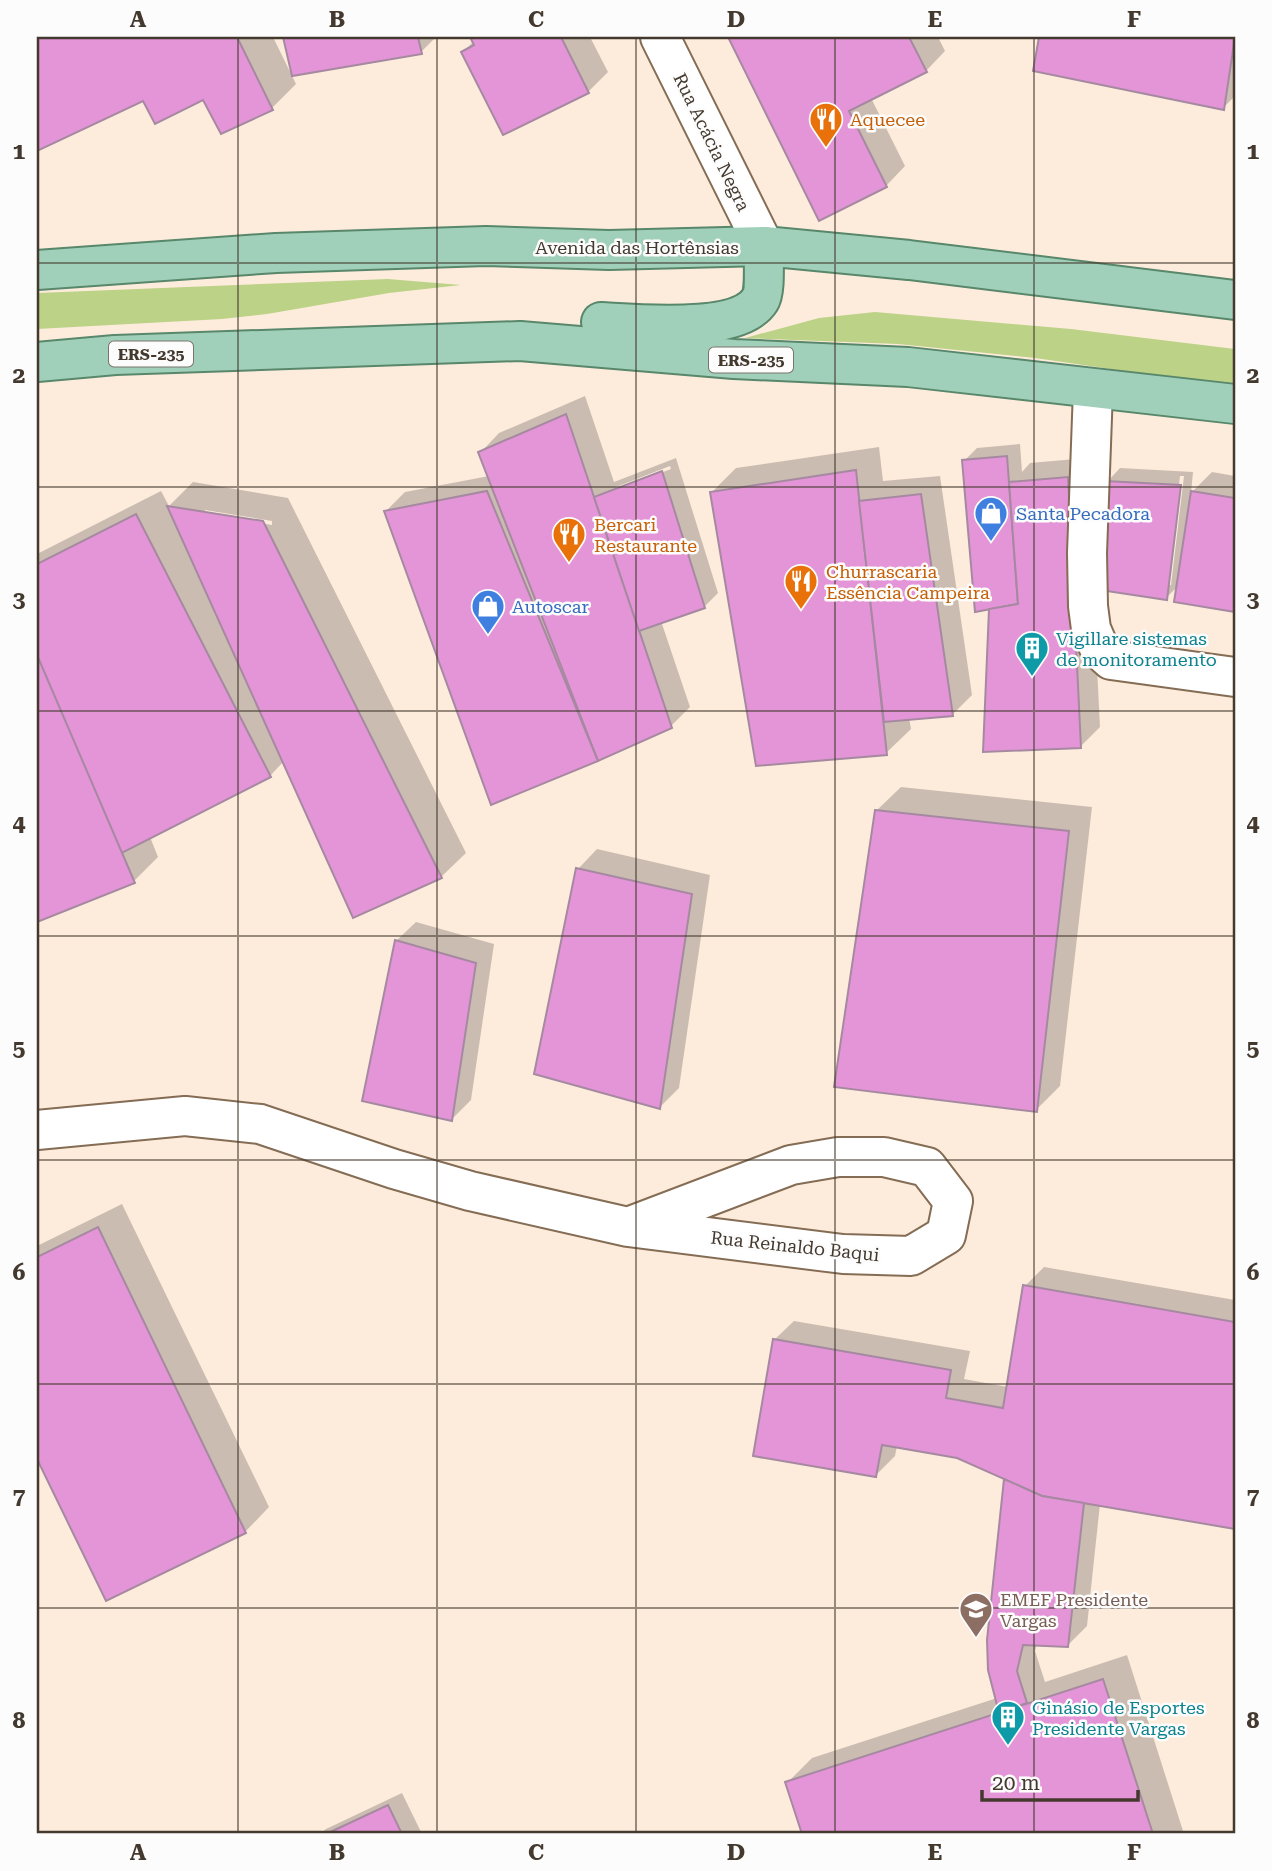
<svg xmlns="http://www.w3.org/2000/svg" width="1272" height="1871" viewBox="0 0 1272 1871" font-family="'Roboto Serif',serif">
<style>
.green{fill:#bcd287}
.shadow{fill:#0003;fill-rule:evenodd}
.building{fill:#e495d7;stroke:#a689a1;stroke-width:2}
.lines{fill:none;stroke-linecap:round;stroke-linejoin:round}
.minor-casing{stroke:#856c54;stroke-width:42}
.major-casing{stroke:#58876b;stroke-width:42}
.minor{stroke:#fff;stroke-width:38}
.major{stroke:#a1d0ba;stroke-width:38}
.grid{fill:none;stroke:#44392e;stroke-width:2;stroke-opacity:0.55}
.labels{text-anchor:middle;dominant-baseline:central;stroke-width:5;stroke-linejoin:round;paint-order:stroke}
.shield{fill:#fcfcfc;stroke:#7b746c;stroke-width:2}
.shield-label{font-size:16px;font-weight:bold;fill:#44392e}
.food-label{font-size:18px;fill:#c56008;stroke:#fcfcfc;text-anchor:start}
.street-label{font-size:18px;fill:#44392e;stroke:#fcfcfc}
.shop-label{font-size:18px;fill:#366cbe;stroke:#fcfcfc;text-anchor:start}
.culture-label{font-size:18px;fill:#0d838f;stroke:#fcfcfc;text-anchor:start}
.education-label{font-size:18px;fill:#785e54;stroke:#fcfcfc;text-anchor:start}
.neatline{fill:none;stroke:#44392e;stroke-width:2.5}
.grid-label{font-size:23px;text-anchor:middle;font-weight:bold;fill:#44392e}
</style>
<rect width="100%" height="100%" fill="#fdecdc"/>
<g class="green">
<polygon points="388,279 461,285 389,293 267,314 222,319 37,329 37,293"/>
<polygon points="875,312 1071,329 1235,349 1235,387 1035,358 898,344 745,338 819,318"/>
</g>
<g class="shadow">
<polygon points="37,37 273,37 296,84 272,108 204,98 144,99 37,149"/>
<polygon points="285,37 436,37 421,52 293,74"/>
<polygon points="472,37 590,37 608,72 588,92 463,52 474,41"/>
<polygon points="730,37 938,37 945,51 926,71 871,98 905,166 886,186 819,219"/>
<polygon points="1040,37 1235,37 1235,96 1223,108 1035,70"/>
<path d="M 585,396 L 614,482 L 676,458 L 718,593 L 704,607 L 661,621 L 690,707 L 671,726 L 597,760 L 386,511 L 405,492 L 489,476 L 480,453 L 499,433 ZM 670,466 L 671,469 L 616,490 L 616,487 Z"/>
<path d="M 1020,444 L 1022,472 L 1030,463 L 1087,458 L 1107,482 L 1120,468 L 1193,472 L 1191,493 L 1212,472 L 1235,476 L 1235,610 L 1176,601 L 1178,586 L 1166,598 L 1093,587 L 1100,727 L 1081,746 L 991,607 L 964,461 L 977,448 ZM 1180,476 L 1184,476 L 1171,585 L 1167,585 Z"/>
<polygon points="879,447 883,481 940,476 972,695 953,714 909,718 911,729 886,753 712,492 736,468"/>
<path d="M 193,482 L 288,498 L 466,853 L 441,877 L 284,761 L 270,776 L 150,837 L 158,857 L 134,881 L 37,920 L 37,554 L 161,491 L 169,506 ZM 205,510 L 272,521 L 272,525 L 205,514 Z"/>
<polygon points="901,787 1092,807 1060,1086 1036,1110 876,811"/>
<polygon points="597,849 710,875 679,1088 660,1107 578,869"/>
<polygon points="416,922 494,944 471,1100 452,1119 396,941"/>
<polygon points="122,1204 269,1507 245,1532 106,1598 37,1455 37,1246"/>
<polygon points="1044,1267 1235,1300 1235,1528 1100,1504 1087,1626 1068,1645 1037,1644 1035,1651 1045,1682 1127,1655 1184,1834 804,1834 787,1783 812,1758 997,1698 1006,1478 958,1457 897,1446 895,1456 876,1475 774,1340 794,1321 970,1351 964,1379 1008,1387 1025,1286"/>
<polygon points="402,1793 422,1834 320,1834 326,1829"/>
</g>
<g class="building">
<polygon points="37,37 237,37 273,110 221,134 203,100 155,124 143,101 37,151"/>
<polygon points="283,37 418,37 422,54 292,76"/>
<polygon points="470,37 561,37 589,93 503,135 461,52 474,45"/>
<polygon points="728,37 909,37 927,72 849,111 887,187 819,221"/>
<polygon points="1039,37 1235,37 1224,110 1033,71"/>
<polygon points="566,414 672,728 598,761 478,452"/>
<polygon points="1007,456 1018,604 975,612 962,460"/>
<polygon points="856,470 887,755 756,766 710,492"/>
<polygon points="662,471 705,608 639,631 594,497"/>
<polygon points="1068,477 1081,748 983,752 989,609 1018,604 1009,482"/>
<polygon points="1105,481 1181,485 1167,600 1093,589"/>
<polygon points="487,491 598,761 491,805 384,511"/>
<polygon points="1191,491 1235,498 1235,612 1174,602"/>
<polygon points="921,494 953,716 884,722 859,501"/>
<polygon points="167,506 263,521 442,878 353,918"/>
<polygon points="136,514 271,777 108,860 37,722 37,564"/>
<polygon points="37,655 135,883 37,922"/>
<polygon points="875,810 1069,831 1037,1112 834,1087"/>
<polygon points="576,868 692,894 660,1109 534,1074"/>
<polygon points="395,940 476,963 452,1121 362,1101"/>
<polygon points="98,1227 246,1533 106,1601 37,1459 37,1257"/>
<polygon points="1023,1285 1235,1322 1235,1529 1042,1496 957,1458 882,1445 876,1477 753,1456 773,1339 951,1370 946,1398 1003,1408"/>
<polygon points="1004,1479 1042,1496 1084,1503 1068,1647 1023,1645 1017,1671 1027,1703 999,1713 988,1670 987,1640"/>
<polygon points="1103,1679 1153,1834 802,1834 785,1782"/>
<polygon points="388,1805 402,1834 326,1834"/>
</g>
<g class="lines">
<defs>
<g id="minor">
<polyline points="660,37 764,246"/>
<polyline points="1093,390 1087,553 1088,606 1091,629 1100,650 1111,660 1235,677"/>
<polyline points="37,1130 185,1116 260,1124 394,1169 470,1191 628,1227 843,1254 911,1256 946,1235 953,1201 927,1167 884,1157 838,1157 791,1165 628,1227"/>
</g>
<g id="major">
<polyline points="37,270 276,253 486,246 609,250 764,246 909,260 1235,300"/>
<path d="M 601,322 C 638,324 739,334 760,300 C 766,291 763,258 764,246"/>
<polyline points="37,362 115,355 520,341 734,359 908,367 1235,404"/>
</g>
</defs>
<use href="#minor" class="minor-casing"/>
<use href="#major" class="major-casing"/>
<use href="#minor" class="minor"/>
<use href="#major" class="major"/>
</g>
<path class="grid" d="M 238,37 L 238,1834M 437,37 L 437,1834M 636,37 L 636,1834M 835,37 L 835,1834M 1034,37 L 1034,1834M 37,263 L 1235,263M 37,487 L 1235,487M 37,711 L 1235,711M 37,936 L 1235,936M 37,1160 L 1235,1160M 37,1384 L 1235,1384M 37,1608 L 1235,1608"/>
<defs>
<symbol id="restaurant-pin" viewBox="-11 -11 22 30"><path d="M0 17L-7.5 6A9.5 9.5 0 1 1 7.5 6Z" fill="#e8710a" stroke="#fcfcfc"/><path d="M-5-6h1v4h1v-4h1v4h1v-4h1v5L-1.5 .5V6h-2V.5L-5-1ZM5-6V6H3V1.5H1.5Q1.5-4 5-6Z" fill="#fff"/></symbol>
<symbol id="shop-pin" viewBox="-11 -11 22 30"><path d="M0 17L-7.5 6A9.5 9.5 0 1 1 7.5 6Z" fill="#3f7fe0" stroke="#fcfcfc"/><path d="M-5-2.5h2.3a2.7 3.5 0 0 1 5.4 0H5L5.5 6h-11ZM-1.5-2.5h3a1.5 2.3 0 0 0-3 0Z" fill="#fff"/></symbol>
<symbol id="building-pin" viewBox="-11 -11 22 30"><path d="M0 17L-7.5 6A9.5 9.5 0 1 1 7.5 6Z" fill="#0f9aa8" stroke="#fcfcfc"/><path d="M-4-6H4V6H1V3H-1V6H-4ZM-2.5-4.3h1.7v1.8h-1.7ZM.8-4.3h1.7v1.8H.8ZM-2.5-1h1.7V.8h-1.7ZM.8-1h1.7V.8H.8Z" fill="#fff"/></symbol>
<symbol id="school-pin" viewBox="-11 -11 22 30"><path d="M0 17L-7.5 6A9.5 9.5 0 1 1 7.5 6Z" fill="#8d6e63" stroke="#fcfcfc"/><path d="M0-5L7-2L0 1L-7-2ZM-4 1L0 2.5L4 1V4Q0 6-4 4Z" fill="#fff"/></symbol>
</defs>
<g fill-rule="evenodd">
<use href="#restaurant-pin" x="807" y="100" width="38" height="52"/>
<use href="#shop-pin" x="972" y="494" width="38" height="52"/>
<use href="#restaurant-pin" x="550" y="515" width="38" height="52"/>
<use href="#restaurant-pin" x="782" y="562" width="38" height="52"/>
<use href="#shop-pin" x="469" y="587" width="38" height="52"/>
<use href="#building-pin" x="1013" y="629" width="38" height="52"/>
<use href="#school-pin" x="957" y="1590" width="38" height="52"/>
<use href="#building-pin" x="989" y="1698" width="38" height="52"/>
</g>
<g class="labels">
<g class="shield">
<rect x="109" y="341.5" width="84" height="25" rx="5"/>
<rect x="709" y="347.5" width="84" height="25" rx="5"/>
</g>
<g class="shield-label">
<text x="151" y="354">ERS-235</text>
<text x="751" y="360">ERS-235</text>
</g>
<g class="food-label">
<text x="850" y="119">Aquecee</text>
<text x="594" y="524">Bercari<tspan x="594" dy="21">Restaurante</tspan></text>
<text x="826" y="571">Churrascaria<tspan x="826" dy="21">Essência Campeira</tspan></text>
</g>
<g class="street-label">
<text transform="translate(712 142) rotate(64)">Rua Acácia Negra</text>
<text x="637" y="247">Avenida das Hortênsias</text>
<text transform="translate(795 1246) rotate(6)">Rua Reinaldo Baqui</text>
</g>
<g class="shop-label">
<text x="1016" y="513">Santa Pecadora</text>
<text x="512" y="606">Autoscar</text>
</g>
<g class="culture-label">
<text x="1056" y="638">Vigillare sistemas<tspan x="1056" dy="21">de monitoramento</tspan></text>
<text x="1032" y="1707">Ginásio de Esportes<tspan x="1032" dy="21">Presidente Vargas</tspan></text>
</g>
<g class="education-label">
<text x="1000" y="1599">EMEF Presidente<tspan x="1000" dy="21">Vargas</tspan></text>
</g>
</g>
<rect width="1272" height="1871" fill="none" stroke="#fcfcfc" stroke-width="77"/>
<path d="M982 1790v10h156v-10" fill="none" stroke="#44392e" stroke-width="3.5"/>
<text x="992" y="1790" font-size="21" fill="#44392e" stroke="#fcfcfc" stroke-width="5" paint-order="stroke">20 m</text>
<rect x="38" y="38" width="1196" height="1794" class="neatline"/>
<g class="grid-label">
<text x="138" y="27">A</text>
<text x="337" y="27">B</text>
<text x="536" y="27">C</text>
<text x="736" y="27">D</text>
<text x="935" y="27">E</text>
<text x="1134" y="27">F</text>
<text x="19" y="159">1</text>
<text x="1253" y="159">1</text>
<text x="19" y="383">2</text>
<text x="1253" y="383">2</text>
<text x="19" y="607">3</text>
<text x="1253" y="607">3</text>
<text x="19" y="831">4</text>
<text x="1253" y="831">4</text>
<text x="19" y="1056">5</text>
<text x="1253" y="1056">5</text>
<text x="19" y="1280">6</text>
<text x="1253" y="1280">6</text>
<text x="19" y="1504">7</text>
<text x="1253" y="1504">7</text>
<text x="19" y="1728">8</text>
<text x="1253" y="1728">8</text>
<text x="138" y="1860">A</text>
<text x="337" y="1860">B</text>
<text x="536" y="1860">C</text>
<text x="736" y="1860">D</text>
<text x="935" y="1860">E</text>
<text x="1134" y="1860">F</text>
</g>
</svg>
